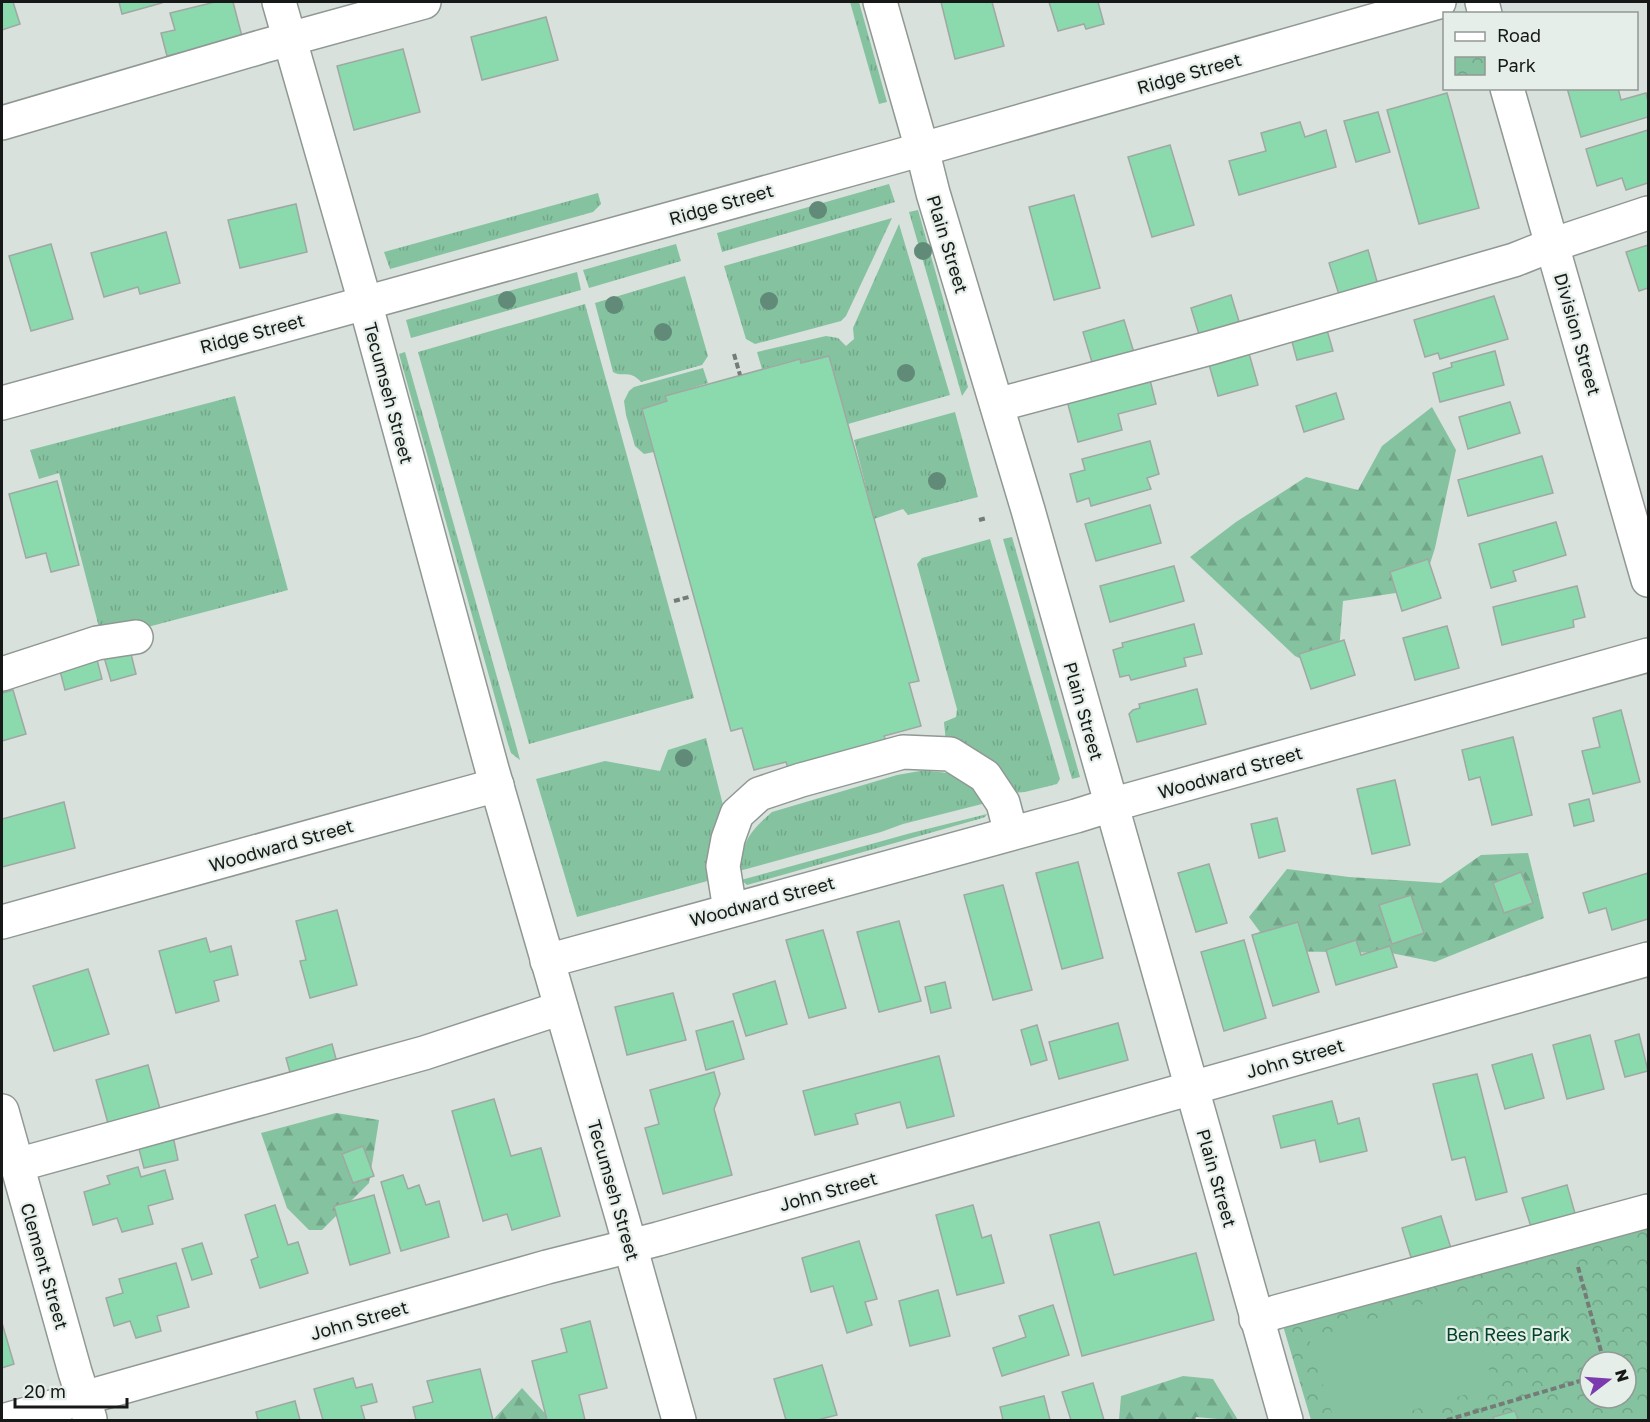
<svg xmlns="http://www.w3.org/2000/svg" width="1650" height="1422" viewBox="0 0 1650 1422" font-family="'Golos Text',sans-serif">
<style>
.grass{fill:url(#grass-tufts)}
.forest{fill:url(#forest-firs)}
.park{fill:url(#park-crowns);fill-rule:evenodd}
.garden{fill:#85c2a0}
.building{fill:#8adaae;stroke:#9fa8a3;stroke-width:1.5}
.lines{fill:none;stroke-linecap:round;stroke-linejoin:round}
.minor-casing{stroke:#909893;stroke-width:36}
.path{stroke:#757b77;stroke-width:4;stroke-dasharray:6 3;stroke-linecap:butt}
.minor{stroke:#fff;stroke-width:33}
.tree{fill:#618a79}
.labels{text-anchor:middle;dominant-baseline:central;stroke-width:4.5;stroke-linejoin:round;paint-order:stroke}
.street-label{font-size:18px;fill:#161917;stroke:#e5eee9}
.park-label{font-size:18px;fill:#004328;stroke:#e5eee9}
</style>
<defs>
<pattern id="grass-tufts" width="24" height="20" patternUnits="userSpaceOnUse" patternTransform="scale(1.5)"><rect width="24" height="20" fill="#85c2a0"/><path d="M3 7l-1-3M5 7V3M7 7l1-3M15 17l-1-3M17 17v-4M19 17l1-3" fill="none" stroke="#72a689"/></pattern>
<pattern id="forest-firs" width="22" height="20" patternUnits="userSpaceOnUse" patternTransform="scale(1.5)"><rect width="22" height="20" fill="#85c2a0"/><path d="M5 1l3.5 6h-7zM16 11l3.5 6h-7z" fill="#72a689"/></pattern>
<pattern id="park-crowns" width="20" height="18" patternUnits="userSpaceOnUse" patternTransform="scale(1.5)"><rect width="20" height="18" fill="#85c2a0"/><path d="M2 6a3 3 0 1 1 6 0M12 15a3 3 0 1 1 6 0" fill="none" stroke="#72a689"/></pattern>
</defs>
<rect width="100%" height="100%" fill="#d8e1db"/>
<g class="grass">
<polygon points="850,2 859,2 887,102 879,104"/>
<polygon points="889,184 895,202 722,252 717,233"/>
<polygon points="598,193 601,204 593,212 390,269 384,252"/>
<polygon points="918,210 968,387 962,396 909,212"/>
<polygon points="892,218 846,316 841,321 755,344 746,339 724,266"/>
<polygon points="899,224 950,395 848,424 829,356 801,363 799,359 762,369 757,352 826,336 838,338 846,346 854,339 853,328"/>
<polygon points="676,244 681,261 589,288 583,270"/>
<polygon points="577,272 581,290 411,338 406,320"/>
<path d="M 685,276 L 708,356 L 702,365 L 641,382 C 629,369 623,378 613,372 L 595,303 Z"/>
<polygon points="585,304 694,698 529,744 418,352"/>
<polygon points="405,352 508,716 520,760 511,753 508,744 399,354"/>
<polygon points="703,368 708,383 666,396 667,401 642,409 654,452 644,454 635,446 626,415 624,401 629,391 634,387"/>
<polygon points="235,396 288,590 102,639 59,473 39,479 30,450"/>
<polygon points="955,412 978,497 908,515 903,509 874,519 854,440"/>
<polygon points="1012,537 1080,777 1072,779 1003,539"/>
<polygon points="990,539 1060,779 1057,784 1025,792 1013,793 946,743 944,722 956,717 957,709 917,564 922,558"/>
<polygon points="706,738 725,813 711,880 577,917 536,779 605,761 660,771 668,750"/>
<path d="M 920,771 C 954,771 965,776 986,803 L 903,824 L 881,832 L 739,871 C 743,841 749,832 772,812 L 897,775 Z"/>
<polygon points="987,814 985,817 979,819 747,885 741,880 911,833"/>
</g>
<g class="forest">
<polygon points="1432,407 1456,450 1435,548 1422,589 1343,601 1337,676 1295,656 1190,557 1236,522 1306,477 1358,490 1382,446"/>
<polygon points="1528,853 1544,918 1435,962 1391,953 1274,951 1249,917 1287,869 1349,877 1441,883 1481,855"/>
<polygon points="336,1113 379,1120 369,1183 322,1230 309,1230 287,1208 261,1133"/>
<polygon points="1183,1376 1213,1379 1238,1420 1219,1420 1218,1419 1196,1417 1195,1420 1119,1420 1121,1396"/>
<polygon points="522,1388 551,1420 493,1420"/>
</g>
<path class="park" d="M 1648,1203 L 1648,1420 L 1311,1420 L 1278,1309 ZM 1590,1362 L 1626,1362 L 1626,1398 L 1590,1398 Z"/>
<polygon class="garden" points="1465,1291 1494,1386 1380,1420 1334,1420 1309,1339"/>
<g class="building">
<polygon points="2,2 13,2 20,24 2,30"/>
<polygon points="119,2 162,2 162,3 122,14"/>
<polygon points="215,2 233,2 244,44 181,61 179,53 167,56 161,33 175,30 170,13"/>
<polygon points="941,2 992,2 1004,46 955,59"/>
<polygon points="1049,2 1098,2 1104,24 1086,29 1084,24 1058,31"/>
<polygon points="546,17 558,60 482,80 471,37"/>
<polygon points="403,49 420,112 354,130 337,66"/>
<polygon points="1567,88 1618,88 1621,100 1646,93 1648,101 1648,117 1581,137"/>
<polygon points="1447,93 1479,208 1419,224 1387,110"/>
<polygon points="1378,112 1390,152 1356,162 1344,121"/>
<polygon points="1300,122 1305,137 1326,130 1336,167 1239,195 1229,161 1266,151 1261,133"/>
<polygon points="1648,130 1648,183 1626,190 1622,178 1597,186 1586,149"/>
<polygon points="1170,145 1194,225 1152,237 1128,157"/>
<polygon points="1074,195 1100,288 1054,300 1029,207"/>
<polygon points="296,204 307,252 240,268 228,220"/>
<polygon points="166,232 180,283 140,294 138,287 104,297 91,253"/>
<polygon points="51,244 73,319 31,331 9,256"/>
<polygon points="1648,245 1648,288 1639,291 1626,252"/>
<polygon points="1368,250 1380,292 1342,304 1329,263"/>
<polygon points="1231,295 1241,328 1201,341 1191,308"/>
<polygon points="1494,296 1508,339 1440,359 1438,353 1425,357 1414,320"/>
<polygon points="1124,320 1135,356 1094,369 1083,332"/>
<polygon points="1327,330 1333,351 1297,360 1291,338"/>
<polygon points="1248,350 1258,385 1218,396 1208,361"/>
<polygon points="1495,351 1504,385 1440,402 1433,373 1452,367 1451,363"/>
<polygon points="829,356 919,681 909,683 921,726 884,736 887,744 789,771 786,762 754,770 742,728 731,731 642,409 667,401 665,396 800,359 801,363"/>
<polygon points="1149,376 1156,404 1118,414 1122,430 1078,442 1066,397"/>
<polygon points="1336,393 1344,419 1304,432 1296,406"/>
<polygon points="1510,402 1520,433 1468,449 1459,417"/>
<polygon points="1150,441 1159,474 1147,478 1151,489 1091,506 1089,498 1077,502 1070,474 1085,470 1082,459"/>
<polygon points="1542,456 1553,493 1468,516 1458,480"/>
<polygon points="57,481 79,565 51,572 46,553 26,558 9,494"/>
<polygon points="1150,505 1161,543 1096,561 1085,524"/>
<polygon points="1556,522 1566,555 1513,571 1516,581 1491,588 1479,544"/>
<polygon points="1428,559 1441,598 1402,611 1390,572"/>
<polygon points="1174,566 1184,601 1110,622 1100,586"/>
<polygon points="1577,586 1585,617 1573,620 1574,627 1502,645 1493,607"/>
<polygon points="1194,624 1202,654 1184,658 1186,666 1131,680 1129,675 1120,677 1113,650 1123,647 1122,643"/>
<polygon points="1447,626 1459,668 1415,680 1403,638"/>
<polygon points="1344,640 1355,675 1311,689 1299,654"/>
<polygon points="130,650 136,674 111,681 104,657"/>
<polygon points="96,656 102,679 65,690 59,667"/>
<polygon points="1197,689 1206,724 1137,742 1129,714 1133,710 1140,708 1139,704"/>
<polygon points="13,690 26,734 2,741 2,693"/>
<polygon points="1621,710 1640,782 1593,794 1582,751 1600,747 1593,718"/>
<polygon points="1513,737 1532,815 1492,825 1480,777 1469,780 1462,750"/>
<polygon points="1395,780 1410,845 1372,854 1357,789"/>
<polygon points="1589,799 1594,821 1574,826 1569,804"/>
<polygon points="64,802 75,848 2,867 2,819"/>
<polygon points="1277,818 1285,851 1259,858 1251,824"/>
<polygon points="1078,862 1103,958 1062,969 1036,873"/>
<polygon points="1209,864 1227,923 1196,932 1178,873"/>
<polygon points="1521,872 1533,903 1504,913 1493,883"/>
<polygon points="1648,873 1648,919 1612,930 1606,908 1589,913 1583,893"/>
<polygon points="1003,885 1032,990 993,1000 964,895"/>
<polygon points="1411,895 1424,933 1392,944 1379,905"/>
<polygon points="337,910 357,985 310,998 300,961 306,960 296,921"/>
<polygon points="899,921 921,1001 879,1012 857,932"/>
<polygon points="1298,922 1319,992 1273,1006 1252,935"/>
<polygon points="823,930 846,1008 809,1018 786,940"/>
<polygon points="206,938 210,952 231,946 238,975 214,981 219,1001 176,1013 159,951"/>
<polygon points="1244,940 1266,1018 1224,1031 1201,952"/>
<polygon points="1356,940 1361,955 1390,946 1397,967 1336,985 1326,950"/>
<polygon points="88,969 109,1034 54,1051 33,986"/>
<polygon points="775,981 787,1024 746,1036 733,994"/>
<polygon points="945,982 951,1008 931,1013 925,987"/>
<polygon points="673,993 686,1040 627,1055 615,1007"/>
<polygon points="733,1021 744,1059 706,1070 696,1031"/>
<polygon points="1118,1023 1128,1060 1059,1079 1049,1042"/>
<polygon points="1037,1025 1047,1060 1031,1065 1021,1030"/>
<polygon points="1639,1034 1648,1071 1625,1077 1615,1041"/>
<polygon points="1590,1035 1604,1089 1567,1099 1553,1045"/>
<polygon points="332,1044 339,1070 293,1083 286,1058"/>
<polygon points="1532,1054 1544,1098 1505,1109 1492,1065"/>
<polygon points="939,1056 954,1116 907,1128 900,1102 855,1114 858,1124 815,1135 803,1091"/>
<polygon points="148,1065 163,1120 111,1134 96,1080"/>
<polygon points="714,1072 720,1094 714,1109 732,1175 663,1194 645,1128 659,1124 650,1090"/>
<polygon points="1477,1074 1507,1192 1476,1200 1465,1157 1452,1160 1433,1084"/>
<polygon points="494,1099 511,1156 541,1148 560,1216 512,1230 507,1214 483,1221 452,1111"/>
<polygon points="1332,1101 1338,1124 1359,1118 1367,1151 1320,1162 1315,1140 1281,1148 1273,1116"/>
<polygon points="173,1136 178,1160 144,1168 138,1145"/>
<polygon points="363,1146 374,1176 353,1183 342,1154"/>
<polygon points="138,1167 141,1177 165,1170 173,1199 148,1206 153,1224 122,1232 117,1218 93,1225 84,1192 110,1184 107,1176"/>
<polygon points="403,1175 408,1189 419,1185 426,1205 439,1201 449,1237 401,1251 381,1182"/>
<polygon points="1567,1185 1576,1217 1532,1230 1522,1198"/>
<polygon points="374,1195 390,1253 350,1265 334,1206"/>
<polygon points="275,1205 288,1245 298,1242 308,1273 260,1288 251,1260 258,1257 245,1215"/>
<polygon points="973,1205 982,1238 991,1235 1004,1283 957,1295 936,1215"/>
<polygon points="1441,1216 1453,1255 1414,1267 1402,1228"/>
<polygon points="1099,1222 1114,1275 1196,1253 1214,1320 1082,1356 1050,1235"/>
<polygon points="859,1241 877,1299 865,1302 872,1325 847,1333 833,1286 811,1292 802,1258"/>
<polygon points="202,1243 212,1274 192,1280 182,1249"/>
<polygon points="176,1263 189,1307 157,1316 161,1331 136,1338 130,1321 114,1326 106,1298 123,1293 119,1279"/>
<polygon points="938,1290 950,1336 910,1346 899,1301"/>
<polygon points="1053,1305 1069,1355 1002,1376 993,1348 1026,1337 1019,1316"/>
<polygon points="590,1321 607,1388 579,1395 585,1420 547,1420 532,1361 567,1352 561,1329"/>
<polygon points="2,1323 14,1364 2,1368"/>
<polygon points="822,1365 837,1415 817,1420 786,1420 774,1379"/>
<polygon points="480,1369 493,1420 416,1420 413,1407 433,1402 427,1381"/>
<polygon points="353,1378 356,1388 372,1384 377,1402 361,1406 365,1420 323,1420 314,1389"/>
<polygon points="1093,1383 1104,1420 1071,1420 1062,1392"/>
<polygon points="1044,1396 1050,1420 1003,1420 1000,1407"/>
<polygon points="295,1401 300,1420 258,1420 256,1412"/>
<polygon points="1515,1411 1518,1420 1494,1420 1493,1417"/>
</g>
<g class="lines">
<defs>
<g id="minor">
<polyline points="279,2 365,302 492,769 622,1217 679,1420"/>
<polyline points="880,2 922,149 933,193 1028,510 1286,1420"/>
<polyline points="1482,2 1485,14"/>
<polyline points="1507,88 1648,580"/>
<polyline points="2,123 264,46 424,2"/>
<polyline points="2,403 891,158 1439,2"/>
<polyline points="997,405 1210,348 1514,260 1552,245 1648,213"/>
<polyline points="2,674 97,643 136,637"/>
<polyline points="730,910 723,866 728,839 737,814 759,794 801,780 903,752 950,754 985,776 1003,803 1011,833"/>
<polyline points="2,922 497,785"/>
<polyline points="547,961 1076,816 1111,805 1648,655"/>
<polyline points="2,1111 75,1372 90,1419"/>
<polyline points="17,1165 424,1053 561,1008"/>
<polyline points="1256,1319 1276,1312 1648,1211"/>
<polyline points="6,1420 547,1267 658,1239 1648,959"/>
</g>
</defs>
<use href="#minor" class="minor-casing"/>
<g class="path">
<polyline points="734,354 740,375"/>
<polyline points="979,520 987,518"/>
<polyline points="674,601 689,597"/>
<polyline points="1578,1267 1604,1362"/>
<polyline points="1447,1420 1590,1378"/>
</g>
<use href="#minor" class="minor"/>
</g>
<g class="tree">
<circle cx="818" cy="210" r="9"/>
<circle cx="923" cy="251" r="9"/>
<circle cx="507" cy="300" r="9"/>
<circle cx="769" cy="301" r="9"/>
<circle cx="614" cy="305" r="9"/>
<circle cx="663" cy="332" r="9"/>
<circle cx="906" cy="373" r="9"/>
<circle cx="937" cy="481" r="9"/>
<circle cx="684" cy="758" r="9"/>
</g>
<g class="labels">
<g class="street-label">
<text transform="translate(1189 73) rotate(-16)">Ridge Street</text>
<text transform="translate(721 204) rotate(-16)">Ridge Street</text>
<text transform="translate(948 244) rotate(73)">Plain Street</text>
<text transform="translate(252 333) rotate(-15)">Ridge Street</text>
<text transform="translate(1578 334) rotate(74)">Division Street</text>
<text transform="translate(389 393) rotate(75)">Tecumseh Street</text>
<text transform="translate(1084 711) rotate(74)">Plain Street</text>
<text transform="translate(1230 772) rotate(-16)">Woodward Street</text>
<text transform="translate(281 845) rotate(-16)">Woodward Street</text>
<text transform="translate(762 901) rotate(-15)">Woodward Street</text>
<text transform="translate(1295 1058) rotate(-16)">John Street</text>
<text transform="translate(1217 1178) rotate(74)">Plain Street</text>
<text transform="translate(614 1190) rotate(74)">Tecumseh Street</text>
<text transform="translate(828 1191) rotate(-16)">John Street</text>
<text transform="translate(45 1266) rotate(74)">Clement Street</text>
<text transform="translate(359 1320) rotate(-16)">John Street</text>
</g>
<g class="park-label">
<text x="1508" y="1334">Ben Rees Park</text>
</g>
</g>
<rect width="1650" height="1422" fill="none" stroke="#161917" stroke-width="6"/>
<rect x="1443" y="12" width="195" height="78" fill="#e5eee9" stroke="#929995" stroke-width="1.5"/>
<rect x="1455" y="32" width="30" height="9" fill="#ffffff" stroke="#929995" stroke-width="1.5"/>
<text x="1497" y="42" font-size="18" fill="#161917">Road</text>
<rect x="1455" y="57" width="30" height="18" fill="url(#park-crowns)" stroke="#929995" stroke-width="1.5"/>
<text x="1497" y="72" font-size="18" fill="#161917">Park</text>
<g transform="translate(1608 1380) rotate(73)"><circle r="28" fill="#e5eee9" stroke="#929995" stroke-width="1.5"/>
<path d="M0-4.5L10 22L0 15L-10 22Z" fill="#7b3aae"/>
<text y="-9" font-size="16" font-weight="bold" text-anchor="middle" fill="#161917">N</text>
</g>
<path d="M15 1398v9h112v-9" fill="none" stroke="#161917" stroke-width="3"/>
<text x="24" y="1398" font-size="18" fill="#161917" stroke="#e5eee9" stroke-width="4.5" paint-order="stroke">20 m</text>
</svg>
